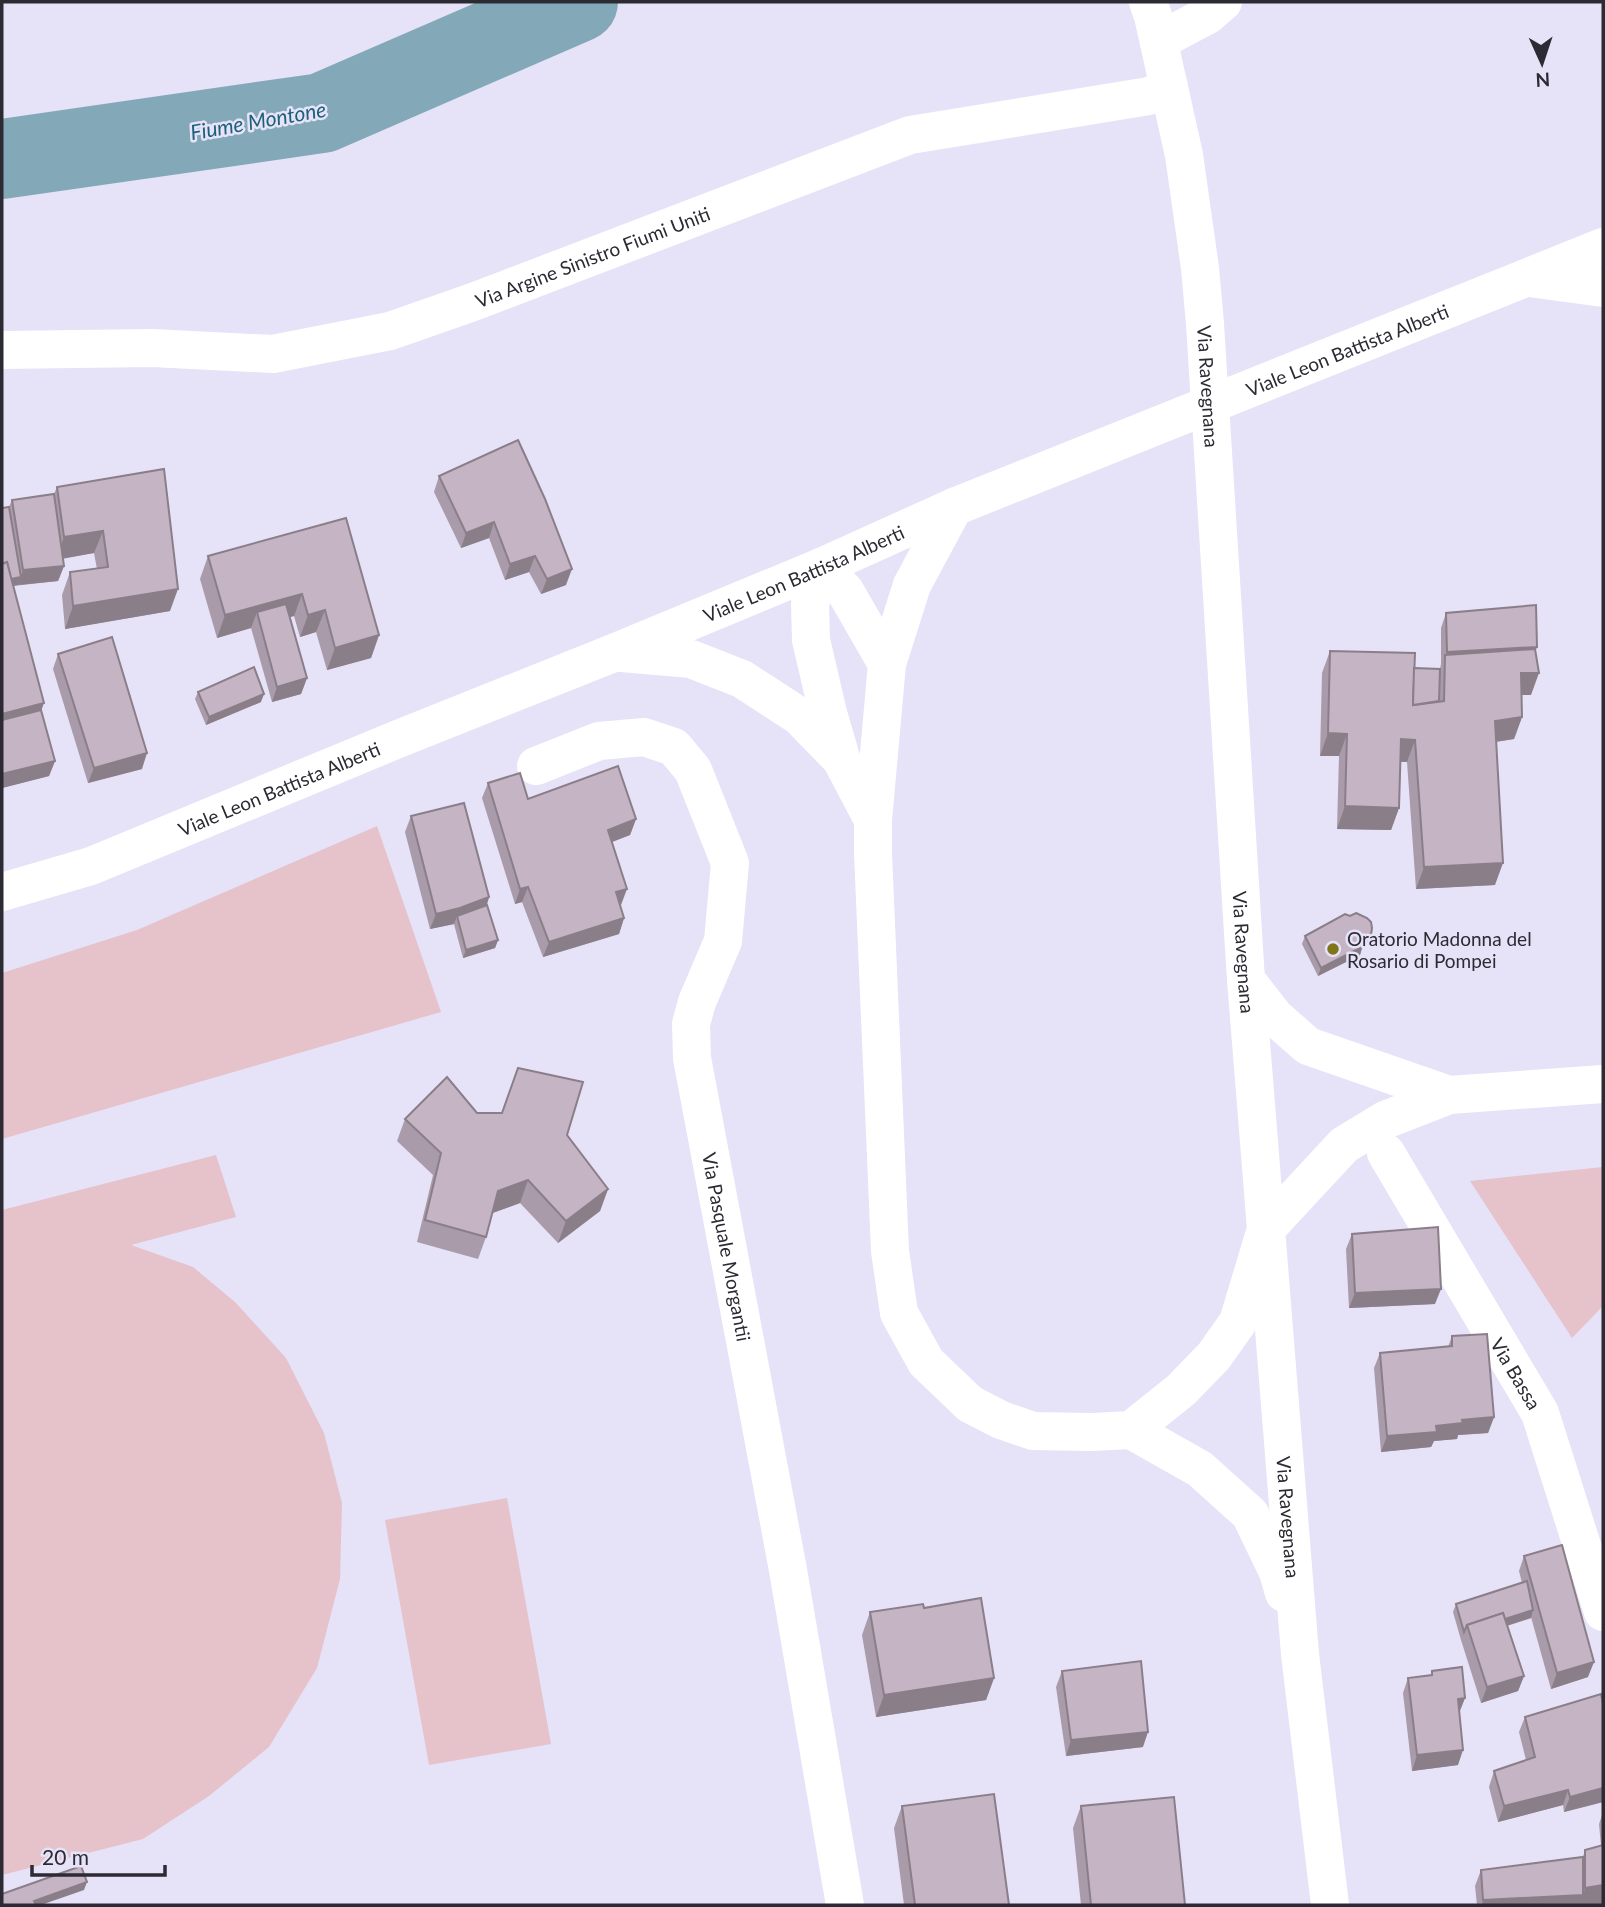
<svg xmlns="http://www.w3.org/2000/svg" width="1605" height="1907" viewBox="0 0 1605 1907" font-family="Lato,sans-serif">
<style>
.green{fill:#e6c2cb}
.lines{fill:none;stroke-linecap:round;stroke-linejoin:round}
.river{stroke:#83a8b7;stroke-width:80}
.minor{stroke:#fff;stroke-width:38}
.tertiary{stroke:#fff;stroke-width:38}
.secondary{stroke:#fff;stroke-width:38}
.wall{fill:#a99ba9}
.shaded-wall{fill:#8a7e89}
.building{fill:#c5b4c4;stroke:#8a7e89;stroke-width:2}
.poi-dot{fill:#7f761a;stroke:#e6e2f8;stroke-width:2.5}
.labels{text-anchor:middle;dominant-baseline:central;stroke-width:5;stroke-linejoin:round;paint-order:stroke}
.street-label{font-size:19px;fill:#2c2a32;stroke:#e6e2f8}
.poi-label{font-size:19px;fill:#2c2a32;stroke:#e6e2f8;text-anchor:start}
.water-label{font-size:21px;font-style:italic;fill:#1b6178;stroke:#e6e2f8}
</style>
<rect width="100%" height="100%" fill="#e6e2f8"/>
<g class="green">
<polygon points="377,826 441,1012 2,1139 2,973 137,930"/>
<polygon points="216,1155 236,1217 131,1245 193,1267 235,1302 286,1358 324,1433 342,1503 340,1579 317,1668 269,1747 209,1796 143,1839 2,1875 2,1210"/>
<polygon points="1603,1167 1603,1306 1572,1338 1470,1181"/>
<polygon points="507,1498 551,1744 429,1765 385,1520"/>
</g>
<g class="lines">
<polyline class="river" points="2,159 322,113 578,2"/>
<g class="minor">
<polyline points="1159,41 1208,15 1223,2"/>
<path id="s1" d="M 2,350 L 152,348 L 273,354 L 390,331 L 473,302 L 910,135 L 1149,96 L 1169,87"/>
<path id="s2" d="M 536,766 L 599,741 L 644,737 L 674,747 L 693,770 L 730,863 L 723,941 L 697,1002 L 691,1024 L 692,1058 L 788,1570 L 845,1905"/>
<path id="s3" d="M 1386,1153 L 1540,1413 L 1603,1612"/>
</g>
<g class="tertiary">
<path id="s4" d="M 1266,1229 L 1300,1654 L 1330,1905"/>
<polyline points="1131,1430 1200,1469 1250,1514 1278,1572 1284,1593"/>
</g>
<g class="secondary">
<path id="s5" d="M 1148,2 L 1153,16 L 1184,155 L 1200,268 L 1205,324 L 1246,980 L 1266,1229"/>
<polyline points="1529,278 1603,288"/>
<polyline points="954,507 912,585 887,664 873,820 873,853 890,1251 899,1313 926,1362 970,1404 1001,1420 1033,1431 1092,1432 1131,1430 1181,1390 1214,1356 1238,1322 1266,1229 1344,1145 1385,1120 1449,1095 1603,1084"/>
<polyline points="821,567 810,604 811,640 828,713 842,761 873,820"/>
<polyline points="821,567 845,591 887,664"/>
<polyline points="622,653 691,659 742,679 799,716 838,756"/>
<path id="s6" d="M 2,892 L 91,866 L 398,739 L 616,652 L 821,567 L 954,507 L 1603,247"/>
<polyline points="1246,980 1275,1017 1308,1046 1449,1095"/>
</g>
</g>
<g class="wall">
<polygon points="518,440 566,585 541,594 529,572 505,580 489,538 461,548 434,492 439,476"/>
<polygon points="164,469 170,611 65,629 62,595 70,572 97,569 94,553 63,558 64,566 58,581 13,586 41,710 55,761 49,776 2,788 2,508 9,507 12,500 54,494 57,487"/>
<polygon points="346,518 379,635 371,658 327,670 316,632 300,637 294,616 289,617 307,678 301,694 272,702 251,628 217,638 200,579 208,556"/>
<polygon points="1446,613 1535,650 1531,695 1521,695 1522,717 1514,739 1496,742 1495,885 1416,889 1407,762 1401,762 1399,808 1391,830 1337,829 1339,756 1320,756 1322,673 1330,651 1414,668 1440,669 1441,664 1441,628"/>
<polygon points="58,654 142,769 88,783 53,669"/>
<polygon points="198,692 261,702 206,725 195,699"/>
<polygon points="488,783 528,799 636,819 630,835 611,842 621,905 620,905 624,918 619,934 543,957 522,902 515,904 482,798"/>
<polygon points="411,816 489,897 487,905 498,940 495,948 463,958 454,924 430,929 405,832"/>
<polygon points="1305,936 1368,942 1362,948 1360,955 1318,976 1302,944"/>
<polygon points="477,1113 567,1135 608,1189 600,1211 558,1243 520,1203 492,1213 486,1237 478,1259 417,1242 433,1175 397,1141 405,1119"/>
<polygon points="1352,1234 1435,1304 1349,1308 1346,1249"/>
<polygon points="1452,1336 1494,1417 1488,1433 1458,1435 1457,1439 1434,1441 1431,1447 1381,1452 1374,1368 1380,1353 1448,1347"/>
<polygon points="1524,1556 1588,1677 1551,1689 1531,1617 1531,1618 1507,1626 1524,1676 1518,1691 1481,1703 1461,1640 1453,1612 1456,1604 1522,1583 1519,1571"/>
<polygon points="924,1608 994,1678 986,1700 876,1717 862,1635 870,1612"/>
<polygon points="1062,1671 1143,1747 1066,1756 1056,1687"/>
<polygon points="1432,1671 1465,1698 1459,1713 1458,1765 1412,1771 1403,1693 1408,1678 1431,1675"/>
<polygon points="1525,1717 1603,1802 1564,1812 1563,1805 1498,1822 1489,1787 1494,1771 1526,1760 1519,1732"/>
<polygon points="902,1806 1009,1905 904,1905 894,1828"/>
<polygon points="1081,1806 1185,1905 1081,1905 1073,1828"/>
<polygon points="1603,1812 1603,1905 1477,1905 1475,1886 1481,1870 1583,1857 1585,1850 1601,1846 1599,1824"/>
</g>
<g class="shaded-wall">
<polygon points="494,522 489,538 461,548 466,533"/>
<polygon points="103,531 94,553 56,560 64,537"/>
<polygon points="535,556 529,572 505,580 510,564"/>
<polygon points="64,566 58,581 18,585 23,570"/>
<polygon points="572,569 566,585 541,594 547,579"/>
<polygon points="21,577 18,585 2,588 3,581"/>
<polygon points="178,589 170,611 65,629 73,606"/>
<polygon points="302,594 294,616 260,625 257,612 251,628 217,638 225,615"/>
<polygon points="325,610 316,632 300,637 308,615"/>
<polygon points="379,635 371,658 327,670 335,648"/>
<polygon points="1537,647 1531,662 1445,658 1447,652"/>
<polygon points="1521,673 1539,673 1531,695 1513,695"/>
<polygon points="307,678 301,694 272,702 277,687"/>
<polygon points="264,694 261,702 206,725 209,717"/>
<polygon points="44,703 36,725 2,734 2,714"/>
<polygon points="1522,717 1514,739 1487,743 1495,721"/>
<polygon points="1328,733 1347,734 1339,756 1320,756"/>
<polygon points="1401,739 1415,740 1407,762 1393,761"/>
<polygon points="147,753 142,769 88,783 94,768"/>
<polygon points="55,761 49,776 2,788 2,774"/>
<polygon points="1345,806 1399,808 1391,830 1337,829"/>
<polygon points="636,819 630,835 602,846 608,830"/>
<polygon points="1503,863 1495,885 1416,889 1424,867"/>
<polygon points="528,887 522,902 515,904 520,889"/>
<polygon points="627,889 621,905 611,907 616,892"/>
<polygon points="489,897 484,913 457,916 454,924 430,929 436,914"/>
<polygon points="624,918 619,934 543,957 549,942"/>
<polygon points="1371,935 1368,942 1362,948 1360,955 1318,976 1321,968 1362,942"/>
<polygon points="498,940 495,948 463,958 466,950"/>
<polygon points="528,1180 520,1203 490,1214 498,1191"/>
<polygon points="608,1189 600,1211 558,1243 566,1221"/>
<polygon points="1441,1289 1435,1304 1349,1308 1355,1293"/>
<polygon points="1494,1417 1488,1433 1458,1435 1457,1439 1434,1441 1431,1447 1381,1452 1387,1436 1462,1420"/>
<polygon points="1533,1610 1531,1618 1471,1637 1469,1631"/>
<polygon points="1594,1662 1588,1677 1551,1689 1557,1673"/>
<polygon points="1524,1676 1518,1691 1481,1703 1487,1687"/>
<polygon points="994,1678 986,1700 876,1717 884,1695"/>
<polygon points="1465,1698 1459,1713 1458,1699"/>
<polygon points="1148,1732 1143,1747 1066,1756 1071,1740"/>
<polygon points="1463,1750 1458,1765 1412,1771 1417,1755"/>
<polygon points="1603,1788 1603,1802 1564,1812 1570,1797"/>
<polygon points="1568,1790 1563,1805 1498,1822 1504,1806"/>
<polygon points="87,1882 84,1890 41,1905 33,1905 34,1901"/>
<polygon points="1603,1885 1603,1905 1482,1905 1483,1900 1583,1895 1585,1888"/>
</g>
<g class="building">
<polygon points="518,440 545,499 572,569 547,579 535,556 510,564 494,522 466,533 439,476"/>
<polygon points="164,469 178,589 73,606 70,572 108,567 103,531 64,537 57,487"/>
<polygon points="54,494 64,566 23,570 12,500"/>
<polygon points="9,507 21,577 11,579 7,562 2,564 2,508"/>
<polygon points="346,518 379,635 335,648 325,610 308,615 302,594 225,615 208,556"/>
<polygon points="7,562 44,703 2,714 2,564"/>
<polygon points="286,604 307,678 277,687 257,612"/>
<polygon points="1536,605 1537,647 1447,652 1446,613"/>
<polygon points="112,637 147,753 94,768 58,654"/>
<polygon points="1535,649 1539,673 1521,673 1522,717 1495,721 1503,863 1424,867 1415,740 1401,739 1399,808 1345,806 1347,734 1328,733 1330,651 1415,653 1413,705 1444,701 1445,655"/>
<polygon points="254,667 264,694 209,717 198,692"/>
<polygon points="1414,668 1440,669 1439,701 1413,705"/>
<polygon points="41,710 55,761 2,774 2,720"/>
<polygon points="618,766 636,819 608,830 627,889 616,892 624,918 549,942 528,887 520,889 488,783 520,773 528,799"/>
<polygon points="464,803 489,897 460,908 436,914 411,816"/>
<polygon points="487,905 498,940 466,950 457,916"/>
<polygon points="1356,913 1367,918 1371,922 1372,928 1371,935 1362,942 1362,947 1321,968 1305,936 1345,914 1350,916"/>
<polygon points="518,1068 583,1082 567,1135 608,1189 566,1221 528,1180 498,1191 486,1237 425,1220 441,1153 405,1119 447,1077 477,1113 502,1113"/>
<polygon points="1438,1227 1441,1289 1355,1293 1352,1234"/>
<polygon points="1487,1334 1494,1417 1462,1420 1463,1423 1436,1426 1437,1432 1387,1436 1380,1353 1452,1346 1452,1336"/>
<polygon points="1562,1545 1594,1662 1557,1673 1524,1556"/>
<polygon points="1527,1581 1533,1610 1505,1619 1503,1613 1467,1625 1464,1632 1456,1604"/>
<polygon points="981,1598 994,1678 884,1695 870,1612 923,1604 924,1608"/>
<polygon points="1503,1613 1524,1676 1487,1687 1467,1625"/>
<polygon points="1141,1661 1148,1732 1071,1740 1062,1671"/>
<polygon points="1462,1667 1465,1698 1458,1699 1463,1750 1417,1755 1408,1678 1432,1675 1432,1671"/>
<polygon points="1601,1694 1603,1703 1603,1788 1570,1797 1568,1790 1504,1806 1494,1771 1535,1757 1525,1717"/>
<polygon points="994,1794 1009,1905 915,1905 902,1806"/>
<polygon points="1174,1797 1185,1905 1091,1905 1081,1806"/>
<polygon points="1603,1845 1603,1885 1585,1888 1585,1850"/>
<polygon points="1583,1857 1583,1895 1483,1900 1481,1870"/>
<polygon points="81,1866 87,1882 34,1901 36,1905 2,1905 2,1894"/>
</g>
<circle class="poi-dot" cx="1333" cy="949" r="7"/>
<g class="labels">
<g class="street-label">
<text stroke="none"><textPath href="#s1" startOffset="606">Via Argine Sinistro Fiumi Uniti</textPath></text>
<text stroke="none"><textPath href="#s6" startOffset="1451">Viale Leon Battista Alberti</textPath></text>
<text stroke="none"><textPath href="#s5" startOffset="390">Via Ravegnana</textPath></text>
<text stroke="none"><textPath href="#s6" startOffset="863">Viale Leon Battista Alberti</textPath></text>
<text stroke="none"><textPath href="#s6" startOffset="296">Viale Leon Battista Alberti</textPath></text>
<text stroke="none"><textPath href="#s5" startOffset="957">Via Ravegnana</textPath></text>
<text stroke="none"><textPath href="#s2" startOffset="668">Via Pasquale Morgantii</textPath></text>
<text stroke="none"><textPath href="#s3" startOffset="256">Via Bassa</textPath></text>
<text stroke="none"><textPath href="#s4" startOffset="289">Via Ravegnana</textPath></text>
</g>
<g class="poi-label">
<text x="1347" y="938">Oratorio Madonna del<tspan x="1347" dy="22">Rosario di Pompei</tspan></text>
</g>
<g class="water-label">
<text transform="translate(258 120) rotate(-10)">Fiume Montone</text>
</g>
</g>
<rect width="1605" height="1907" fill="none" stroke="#2c2a32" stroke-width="7"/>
<g transform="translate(1542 63) rotate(177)" stroke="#e6e2f8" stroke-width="5" paint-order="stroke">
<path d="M0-5L12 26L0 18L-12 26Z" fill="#2c2a32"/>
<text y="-10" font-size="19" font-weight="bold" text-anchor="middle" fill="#2c2a32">N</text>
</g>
<path d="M32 1865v10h133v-10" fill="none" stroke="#2c2a32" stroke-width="3.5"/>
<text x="42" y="1865" font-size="21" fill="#2c2a32" stroke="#e6e2f8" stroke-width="5" paint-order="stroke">20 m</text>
</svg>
